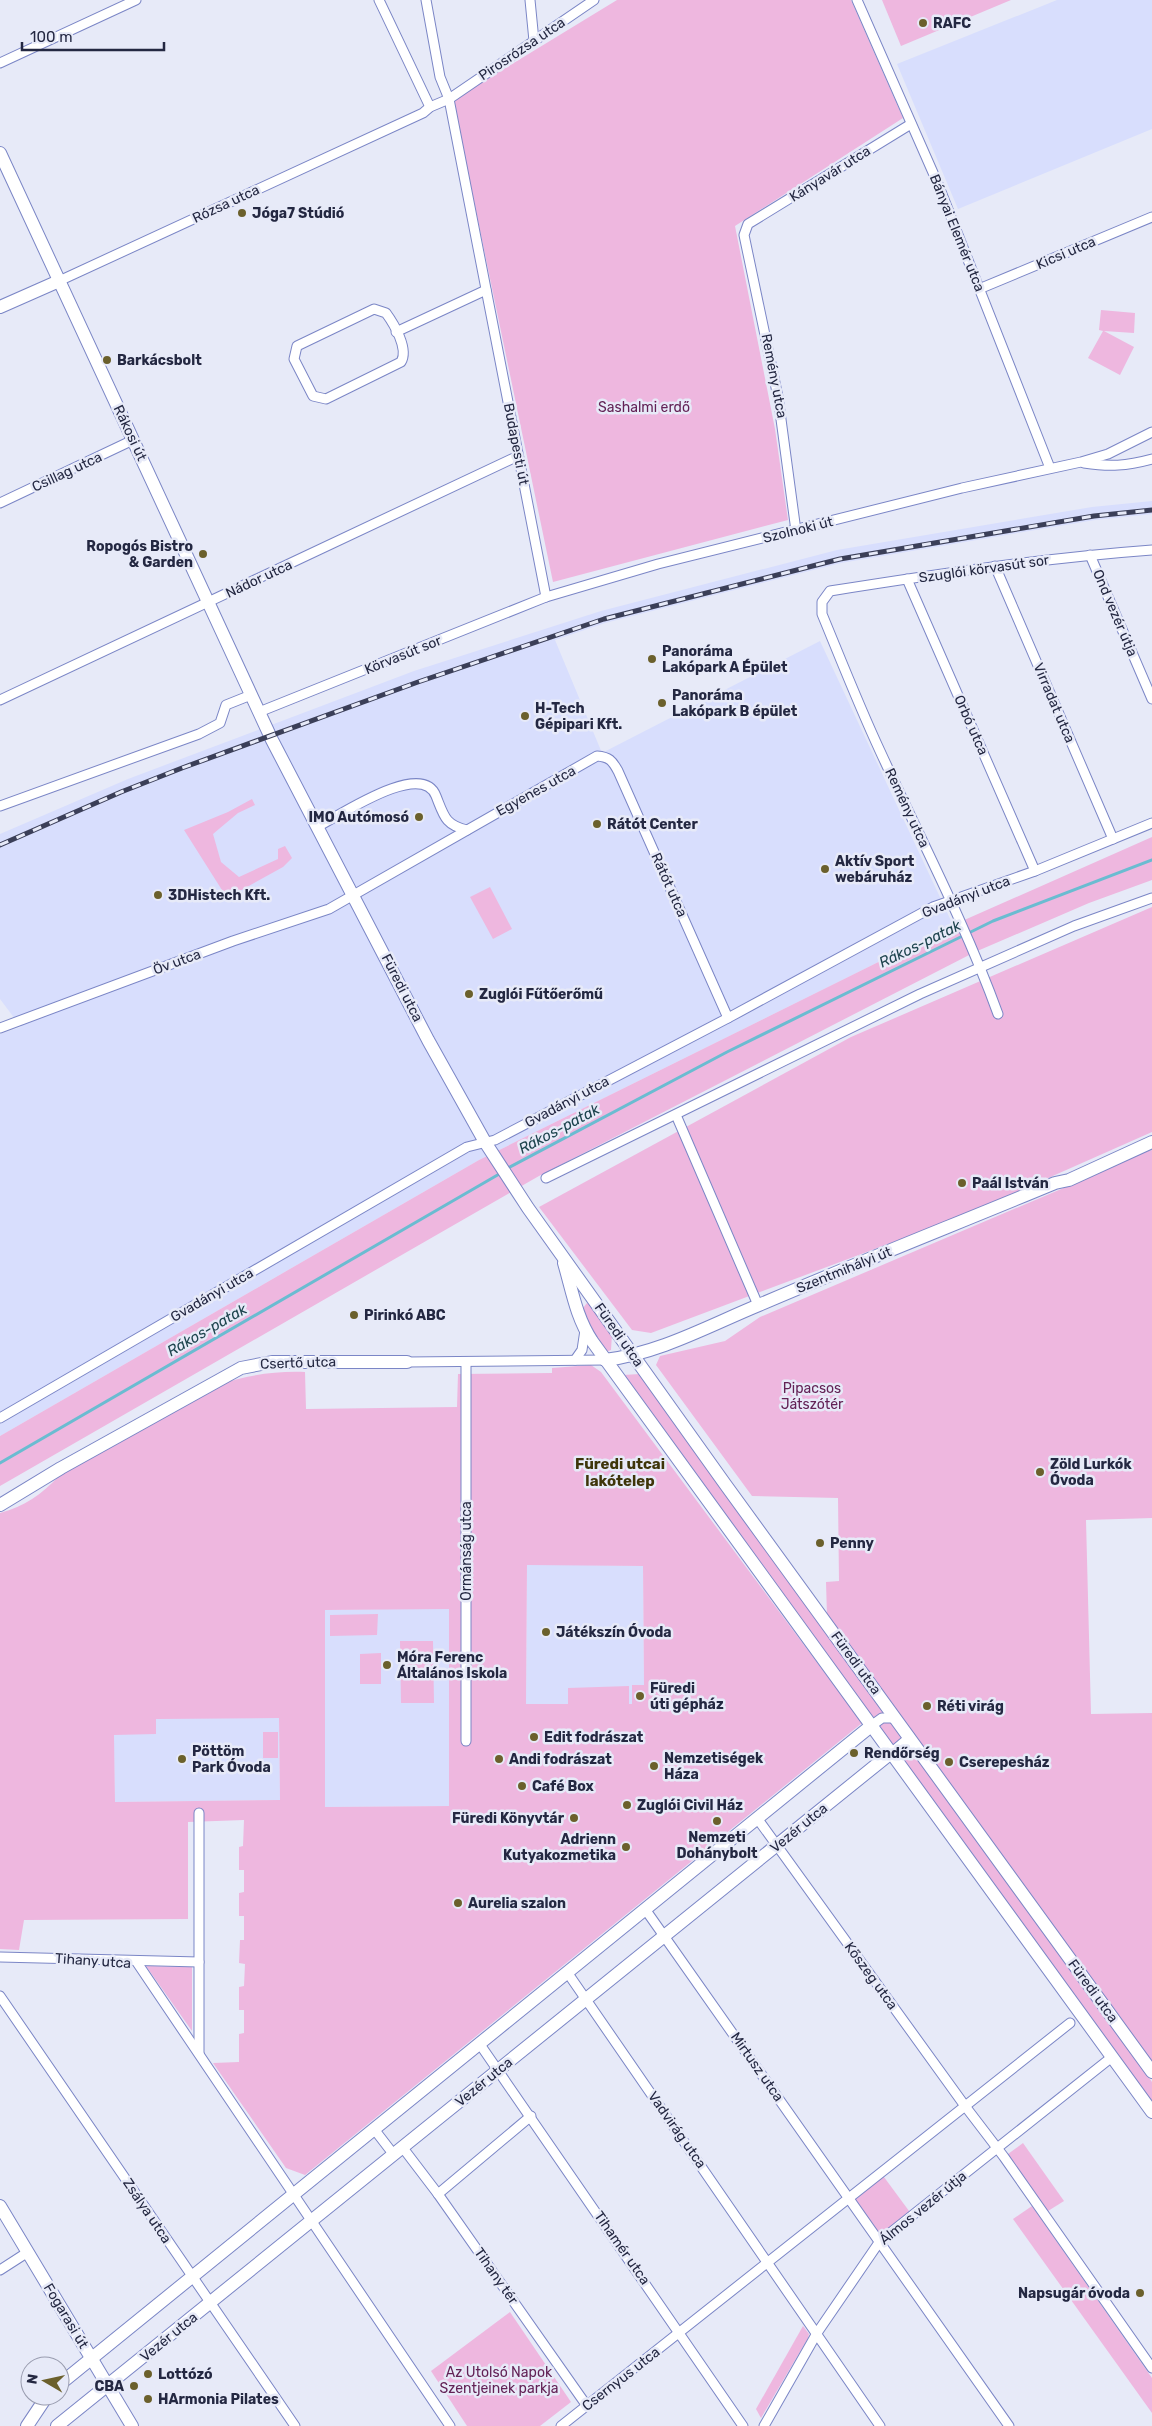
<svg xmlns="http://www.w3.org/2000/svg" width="1152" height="2426" viewBox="0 0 1152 2426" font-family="Rubik,sans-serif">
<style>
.built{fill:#d8defd}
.green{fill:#eeb7df;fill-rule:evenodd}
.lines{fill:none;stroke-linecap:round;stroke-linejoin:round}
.stream{stroke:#6abcd1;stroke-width:3}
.street-casing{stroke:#7b86c6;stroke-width:11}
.secondary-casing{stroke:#7b86c6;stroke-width:14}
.street{stroke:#fff;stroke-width:9}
.secondary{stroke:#fff;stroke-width:12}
.rail-casing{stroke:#3b3f58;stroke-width:5}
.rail{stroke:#e7eaf8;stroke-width:3;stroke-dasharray:9;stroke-linecap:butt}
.poi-dot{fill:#6b602c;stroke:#e7eaf8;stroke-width:2}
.labels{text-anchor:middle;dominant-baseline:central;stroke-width:5;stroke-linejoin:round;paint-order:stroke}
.poi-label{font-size:14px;font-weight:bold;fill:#242842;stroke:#e7eaf8;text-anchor:start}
.street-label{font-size:14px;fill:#242842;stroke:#e7eaf8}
.park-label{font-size:14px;fill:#632256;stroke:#e7eaf8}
.water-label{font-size:15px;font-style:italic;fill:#1e444e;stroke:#e7eaf8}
.neighbourhood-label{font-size:15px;font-weight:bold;fill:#3e350a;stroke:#e7eaf8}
</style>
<rect width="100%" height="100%" fill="#e7eaf8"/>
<g class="built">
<polygon points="1057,0 1152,0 1152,129 958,209 897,64"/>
<polygon points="1152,501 1152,514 1095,520 841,563 605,623 555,640 602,753 820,641 953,925 479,1160 0,1436 0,1034 21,1027 0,999 0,834 128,779 414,671 601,611 837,550 1092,507"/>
<polygon points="527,1564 643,1566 644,1685 632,1704 526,1704"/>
<polygon points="449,1608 449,1806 325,1807 325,1610"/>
<polygon points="279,1695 280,1800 115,1802 113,1697"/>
</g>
<g class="green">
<polygon points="617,0 851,0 903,118 735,226 775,429 788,520 553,582 453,100"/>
<polygon points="882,0 1011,0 901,46"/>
<polygon points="1101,310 1135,313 1134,333 1104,331 1134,347 1120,375 1088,358 1103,331 1099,330"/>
<polygon points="252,799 255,805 238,813 213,834 221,862 239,877 278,859 278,849 285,846 292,858 283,867 227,898 184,830 228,812"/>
<polygon points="1152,837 1152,880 1089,903 975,952 539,1176 0,1486 0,1436 479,1160 953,925"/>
<polygon points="490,887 512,929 493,939 470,897"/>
<polygon points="1152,907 1152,1132 960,1217 651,1333 632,1330 539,1207 851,1037"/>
<polygon points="1152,1150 1152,1518 1086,1520 1091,1714 1152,1713 1152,2067 827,1616 826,1582 839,1581 838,1498 752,1496 656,1365 660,1356 725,1341 760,1317 1113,1167 1114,1160"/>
<polygon points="587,1303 591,1305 612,1334 611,1350 606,1352 586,1322 583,1308"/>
<path d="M 591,1365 L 601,1372 L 862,1723 L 305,2175 L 286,2168 L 213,2063 L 239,2062 L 239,2034 L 244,2033 L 244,2010 L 239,2010 L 239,1987 L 244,1986 L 245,1964 L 239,1963 L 240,1940 L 244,1940 L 244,1916 L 239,1916 L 239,1893 L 244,1892 L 244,1870 L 239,1870 L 239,1847 L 243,1846 L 244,1820 L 188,1822 L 188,1919 L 24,1920 L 19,1950 L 0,1949 L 0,1513 C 25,1506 41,1495 59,1476 L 218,1385 C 247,1375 274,1371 305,1372 L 306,1409 L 457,1407 L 458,1374 L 552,1373 L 552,1368 ZM 527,1565 L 643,1566 L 644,1685 L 632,1685 L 632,1704 L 629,1704 L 629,1686 L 568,1688 L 568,1704 L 526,1704 ZM 449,1609 L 449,1806 L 325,1807 L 325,1610 ZM 279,1718 L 280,1800 L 115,1802 L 114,1735 L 156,1734 L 156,1719 Z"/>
<polygon points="640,1374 1152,2082 1152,2107 623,1375"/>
<polygon points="378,1614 377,1635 330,1636 330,1615"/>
<polygon points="400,1641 433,1641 434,1703 401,1703"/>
<polygon points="381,1653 381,1684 360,1684 360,1654"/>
<rect x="263" y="1732" width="15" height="26"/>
<polygon points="146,1966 192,1967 192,2031"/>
<polygon points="1023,2143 1064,2201 1048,2211 1008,2154"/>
<polygon points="881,2173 912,2215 880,2241 849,2198"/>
<polygon points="1032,2206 1152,2378 1152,2413 1013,2219"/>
<polygon points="510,2312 571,2402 540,2426 467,2426 431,2371"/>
<polygon points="803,2326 809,2334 808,2338 761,2418 756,2409"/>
</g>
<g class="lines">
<g class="stream">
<polyline points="506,1169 727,1052 993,921 1152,860"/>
<polyline points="0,1463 501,1173"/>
</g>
<defs>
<g id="street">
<polyline points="379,0 430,107"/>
<polyline points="426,0 440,77 449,99 546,597"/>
<polyline points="530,0 534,41"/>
<polyline points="857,0 938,184 1050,468"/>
<polyline points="0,63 136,0"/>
<polyline points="59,281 423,113 430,107 449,99 594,0"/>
<polyline points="979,289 1152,217"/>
<path d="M 374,309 L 386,313 C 394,324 409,349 401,362 L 326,399 L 313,396 L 294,359 L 297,346 Z"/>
<polyline points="396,332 486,290"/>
<path d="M 1084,463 C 1110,467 1126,466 1152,459"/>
<polyline points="0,503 133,440"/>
<polyline points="796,531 778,397 744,235 748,224 911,124"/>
<polyline points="1090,555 1152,699"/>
<polyline points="995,566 1113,839"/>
<polyline points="907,579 1035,871"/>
<polyline points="0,700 518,456"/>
<polyline points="259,712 546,597 658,564 962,488 1081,462 1108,454 1152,432"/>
<polyline points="0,806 199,734 220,723 226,705 251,695"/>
<path d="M 317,827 C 339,816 422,759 436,796 C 444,816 445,825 467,830"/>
<path d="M 998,1014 C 965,923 920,838 880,751 C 859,706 841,660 822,614 L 822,602 L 830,591 C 937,574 1044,558 1152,550"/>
<path d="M 0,1028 L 233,941 L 329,909 L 597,756 C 609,757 612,760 618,771 L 728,1018"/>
<polyline points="676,1115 758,1305"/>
<polyline points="546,1178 920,994 1074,926 1152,898"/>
<polyline points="575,1360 582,1350 585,1330"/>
<polyline points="407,1362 605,1360"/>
<polyline points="466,1362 466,1741"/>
<polyline points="0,1418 467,1147 495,1140 728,1018 933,907 1035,871 1152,823"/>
<polyline points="871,1726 882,1718 895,1718"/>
<polyline points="891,1753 910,1737"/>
<polyline points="757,1818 965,2106 1004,2157 1152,2368"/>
<polyline points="645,1909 1009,2426"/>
<polyline points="0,1957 199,1962"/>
<polyline points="136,1961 450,2426"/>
<polyline points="567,1972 880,2426"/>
<polyline points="0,1996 295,2426"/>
<polyline points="479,2043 743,2426"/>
<polyline points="199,2053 199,1813"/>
<polyline points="374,2129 394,2155"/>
<polyline points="403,2148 438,2194 587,2406"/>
<polyline points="438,2194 531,2116"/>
<polyline points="0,2270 28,2252"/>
<polyline points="561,2426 1070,2023"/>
<polyline points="764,2426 817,2333 880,2241 1112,2057"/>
</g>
<g id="secondary">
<polyline points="0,153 272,740 428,1040 485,1142 528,1208 725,1484 1152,2072"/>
<polyline points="0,307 59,281"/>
<path d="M 564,1263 C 572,1290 576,1317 592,1341 L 1152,2112"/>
<path d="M 605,1360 C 660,1353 708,1326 759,1305 C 857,1263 956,1224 1055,1183 L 1069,1180 L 1152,1142"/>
<polyline points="0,1505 61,1468 241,1368 272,1362 407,1362"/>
<polyline points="0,2206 132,2426"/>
<polyline points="60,2384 871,1726"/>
<polyline points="27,2426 47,2396"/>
<polyline points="57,2426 891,1753"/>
</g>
</defs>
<use href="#street" class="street-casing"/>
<use href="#secondary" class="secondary-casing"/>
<use href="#street" class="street"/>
<use href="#secondary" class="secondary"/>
<defs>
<polyline id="rail" points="0,845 121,792 182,768 418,682 604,619 840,559 1094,516 1152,510"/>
</defs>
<use href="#rail" class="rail-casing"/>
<use href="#rail" class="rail"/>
</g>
<g class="poi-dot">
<circle cx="923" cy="23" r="5"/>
<circle cx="242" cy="213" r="5"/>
<circle cx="107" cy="360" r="5"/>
<circle cx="203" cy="554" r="5"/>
<circle cx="652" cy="659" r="5"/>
<circle cx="662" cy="703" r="5"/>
<circle cx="525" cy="716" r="5"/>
<circle cx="419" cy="817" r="5"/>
<circle cx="597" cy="824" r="5"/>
<circle cx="825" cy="869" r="5"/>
<circle cx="158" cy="895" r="5"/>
<circle cx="469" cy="994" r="5"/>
<circle cx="962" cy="1183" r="5"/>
<circle cx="354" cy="1315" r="5"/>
<circle cx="1040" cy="1472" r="5"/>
<circle cx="820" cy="1543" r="5"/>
<circle cx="546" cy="1632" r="5"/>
<circle cx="387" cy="1665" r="5"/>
<circle cx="640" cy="1696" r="5"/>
<circle cx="927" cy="1706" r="5"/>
<circle cx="534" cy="1737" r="5"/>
<circle cx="854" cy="1753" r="5"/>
<circle cx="182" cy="1759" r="5"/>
<circle cx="499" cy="1759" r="5"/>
<circle cx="949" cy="1762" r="5"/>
<circle cx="654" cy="1766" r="5"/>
<circle cx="522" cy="1786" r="5"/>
<circle cx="627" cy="1805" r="5"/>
<circle cx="574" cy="1818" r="5"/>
<circle cx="717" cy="1821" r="5"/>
<circle cx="626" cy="1847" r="5"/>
<circle cx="458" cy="1903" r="5"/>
<circle cx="1140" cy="2293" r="5"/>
<circle cx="148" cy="2374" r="5"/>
<circle cx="134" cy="2386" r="5"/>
<circle cx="148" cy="2399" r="5"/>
</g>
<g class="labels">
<g class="poi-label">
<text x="933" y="23">RAFC</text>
<text x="252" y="213">Jóga7 Stúdió</text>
<text x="117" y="360">Barkácsbolt</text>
<text x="193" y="546" text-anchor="end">Ropogós Bistro<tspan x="193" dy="16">&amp; Garden</tspan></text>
<text x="662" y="651">Panoráma<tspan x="662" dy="16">Lakópark A Épület</tspan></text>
<text x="672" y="695">Panoráma<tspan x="672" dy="16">Lakópark B épület</tspan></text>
<text x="535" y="708">H-Tech<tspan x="535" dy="16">Gépipari Kft.</tspan></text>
<text x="409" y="817" text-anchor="end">IMO Autómosó</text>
<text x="607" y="824">Rátót Center</text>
<text x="835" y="861">Aktív Sport<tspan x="835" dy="16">webáruház</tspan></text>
<text x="168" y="895">3DHistech Kft.</text>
<text x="479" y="994">Zuglói Fűtőerőmű</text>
<text x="972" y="1183">Paál István</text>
<text x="364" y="1315">Pirinkó ABC</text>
<text x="1050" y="1464">Zöld Lurkók<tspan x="1050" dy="16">Óvoda</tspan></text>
<text x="830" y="1543">Penny</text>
<text x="556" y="1632">Játékszín Óvoda</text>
<text x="397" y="1657">Móra Ferenc<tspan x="397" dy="16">Általános Iskola</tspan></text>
<text x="650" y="1688">Füredi<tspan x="650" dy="16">úti gépház</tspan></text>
<text x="937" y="1706">Réti virág</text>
<text x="544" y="1737">Edit fodrászat</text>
<text x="192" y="1751">Pöttöm<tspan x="192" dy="16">Park Óvoda</tspan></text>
<text x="864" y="1753">Rendőrség</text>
<text x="664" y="1758">Nemzetiségek<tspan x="664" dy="16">Háza</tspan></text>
<text x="509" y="1759">Andi fodrászat</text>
<text x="959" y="1762">Cserepesház</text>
<text x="532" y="1786">Café Box</text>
<text x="637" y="1805">Zuglói Civil Ház</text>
<text x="564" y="1818" text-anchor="end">Füredi Könyvtár</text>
<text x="717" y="1837" text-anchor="middle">Nemzeti<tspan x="717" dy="16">Dohánybolt</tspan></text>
<text x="616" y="1839" text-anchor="end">Adrienn<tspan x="616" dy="16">Kutyakozmetika</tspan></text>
<text x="468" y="1903">Aurelia szalon</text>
<text x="1130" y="2293" text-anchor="end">Napsugár óvoda</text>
<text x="158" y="2374">Lottózó</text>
<text x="124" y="2386" text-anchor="end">CBA</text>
<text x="158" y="2399">HArmonia Pilates</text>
</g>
<g class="street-label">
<text transform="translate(522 49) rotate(-34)">Pirosrózsa utca</text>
<text transform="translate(830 174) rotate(-32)">Kányavár utca</text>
<text transform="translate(226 204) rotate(-25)">Rózsa utca</text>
<text transform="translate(957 233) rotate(68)">Bányai Elemér utca</text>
<text transform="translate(1066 253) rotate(-23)">Kicsi utca</text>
<text transform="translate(774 376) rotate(79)">Remény utca</text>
<text transform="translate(130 433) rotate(65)">Rákosi út</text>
<text transform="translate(516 444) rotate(79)">Budapesti út</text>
<text transform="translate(67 472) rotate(-25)">Csillag utca</text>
<text transform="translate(798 530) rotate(-14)">Szolnoki út</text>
<text transform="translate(984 569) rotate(-8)">Szuglói körvasút sor</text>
<text transform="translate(259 579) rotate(-25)">Nádor utca</text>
<text transform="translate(1115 613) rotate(67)">Ond vezér útja</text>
<text transform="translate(403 655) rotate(-22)">Körvasút sor</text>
<text transform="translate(1054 703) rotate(67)">Virradat utca</text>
<text transform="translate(971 725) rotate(66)">Orbó utca</text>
<text transform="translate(536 791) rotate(-29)">Egyenes utca</text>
<text transform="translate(907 808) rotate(65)">Remény utca</text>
<text transform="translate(669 885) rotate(66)">Rátót utca</text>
<text transform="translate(966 897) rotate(-21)">Gvadányi utca</text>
<text transform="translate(177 962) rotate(-20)">Öv utca</text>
<text transform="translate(402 988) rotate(63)">Füredi utca</text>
<text transform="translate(567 1102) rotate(-28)">Gvadányi utca</text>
<text transform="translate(844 1270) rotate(-22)">Szentmihályi út</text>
<text transform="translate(212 1295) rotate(-30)">Gvadányi utca</text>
<text transform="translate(619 1335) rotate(55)">Füredi utca</text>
<text transform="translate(298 1363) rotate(-2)">Csertő utca</text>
<text transform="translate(466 1551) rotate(-90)">Ormánság utca</text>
<text transform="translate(856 1663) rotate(54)">Füredi utca</text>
<text transform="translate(799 1828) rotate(-39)">Vezér utca</text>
<text transform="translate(93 1961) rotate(4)">Tihany utca</text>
<text transform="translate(871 1976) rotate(54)">Kőszeg utca</text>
<text transform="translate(1093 1991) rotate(54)">Füredi utca</text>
<text transform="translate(757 2067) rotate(55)">Mirtusz utca</text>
<text transform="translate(484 2082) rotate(-39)">Vezér utca</text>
<text transform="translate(677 2130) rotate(55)">Vadvirág utca</text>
<text transform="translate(923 2208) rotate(-39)">Álmos vezér útja</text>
<text transform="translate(147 2211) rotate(56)">Zsálya utca</text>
<text transform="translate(622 2248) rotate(55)">Tihamér utca</text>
<text transform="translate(496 2276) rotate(55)">Tihany tér</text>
<text transform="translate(66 2316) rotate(59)">Fogarasi út</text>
<text transform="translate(169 2337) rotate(-39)">Vezér utca</text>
<text transform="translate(621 2379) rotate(-38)">Csernyus utca</text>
</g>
<g class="park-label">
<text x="644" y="407">Sashalmi erdő</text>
<text x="812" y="1388">Pipacsos<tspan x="812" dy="16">Játszótér</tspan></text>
<text x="499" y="2372">Az Utolsó Napok<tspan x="499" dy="16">Szentjeinek parkja</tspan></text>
</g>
<g class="water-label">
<text transform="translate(920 944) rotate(-26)">Rákos-patak</text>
<text transform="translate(559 1129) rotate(-28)">Rákos-patak</text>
<text transform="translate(207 1330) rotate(-30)">Rákos-patak</text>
</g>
<g class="neighbourhood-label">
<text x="620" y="1464">Füredi utcai<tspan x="620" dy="17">lakótelep</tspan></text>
</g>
</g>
<g transform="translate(45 2381) rotate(279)"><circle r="24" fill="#e7eaf8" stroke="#999caf"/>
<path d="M0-4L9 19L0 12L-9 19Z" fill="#6b602c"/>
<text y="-8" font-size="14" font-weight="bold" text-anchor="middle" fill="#242842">N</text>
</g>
<path d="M22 42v8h142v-8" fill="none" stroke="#242842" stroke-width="2.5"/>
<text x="30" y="42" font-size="15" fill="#242842" stroke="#e7eaf8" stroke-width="4" paint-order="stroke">100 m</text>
</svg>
